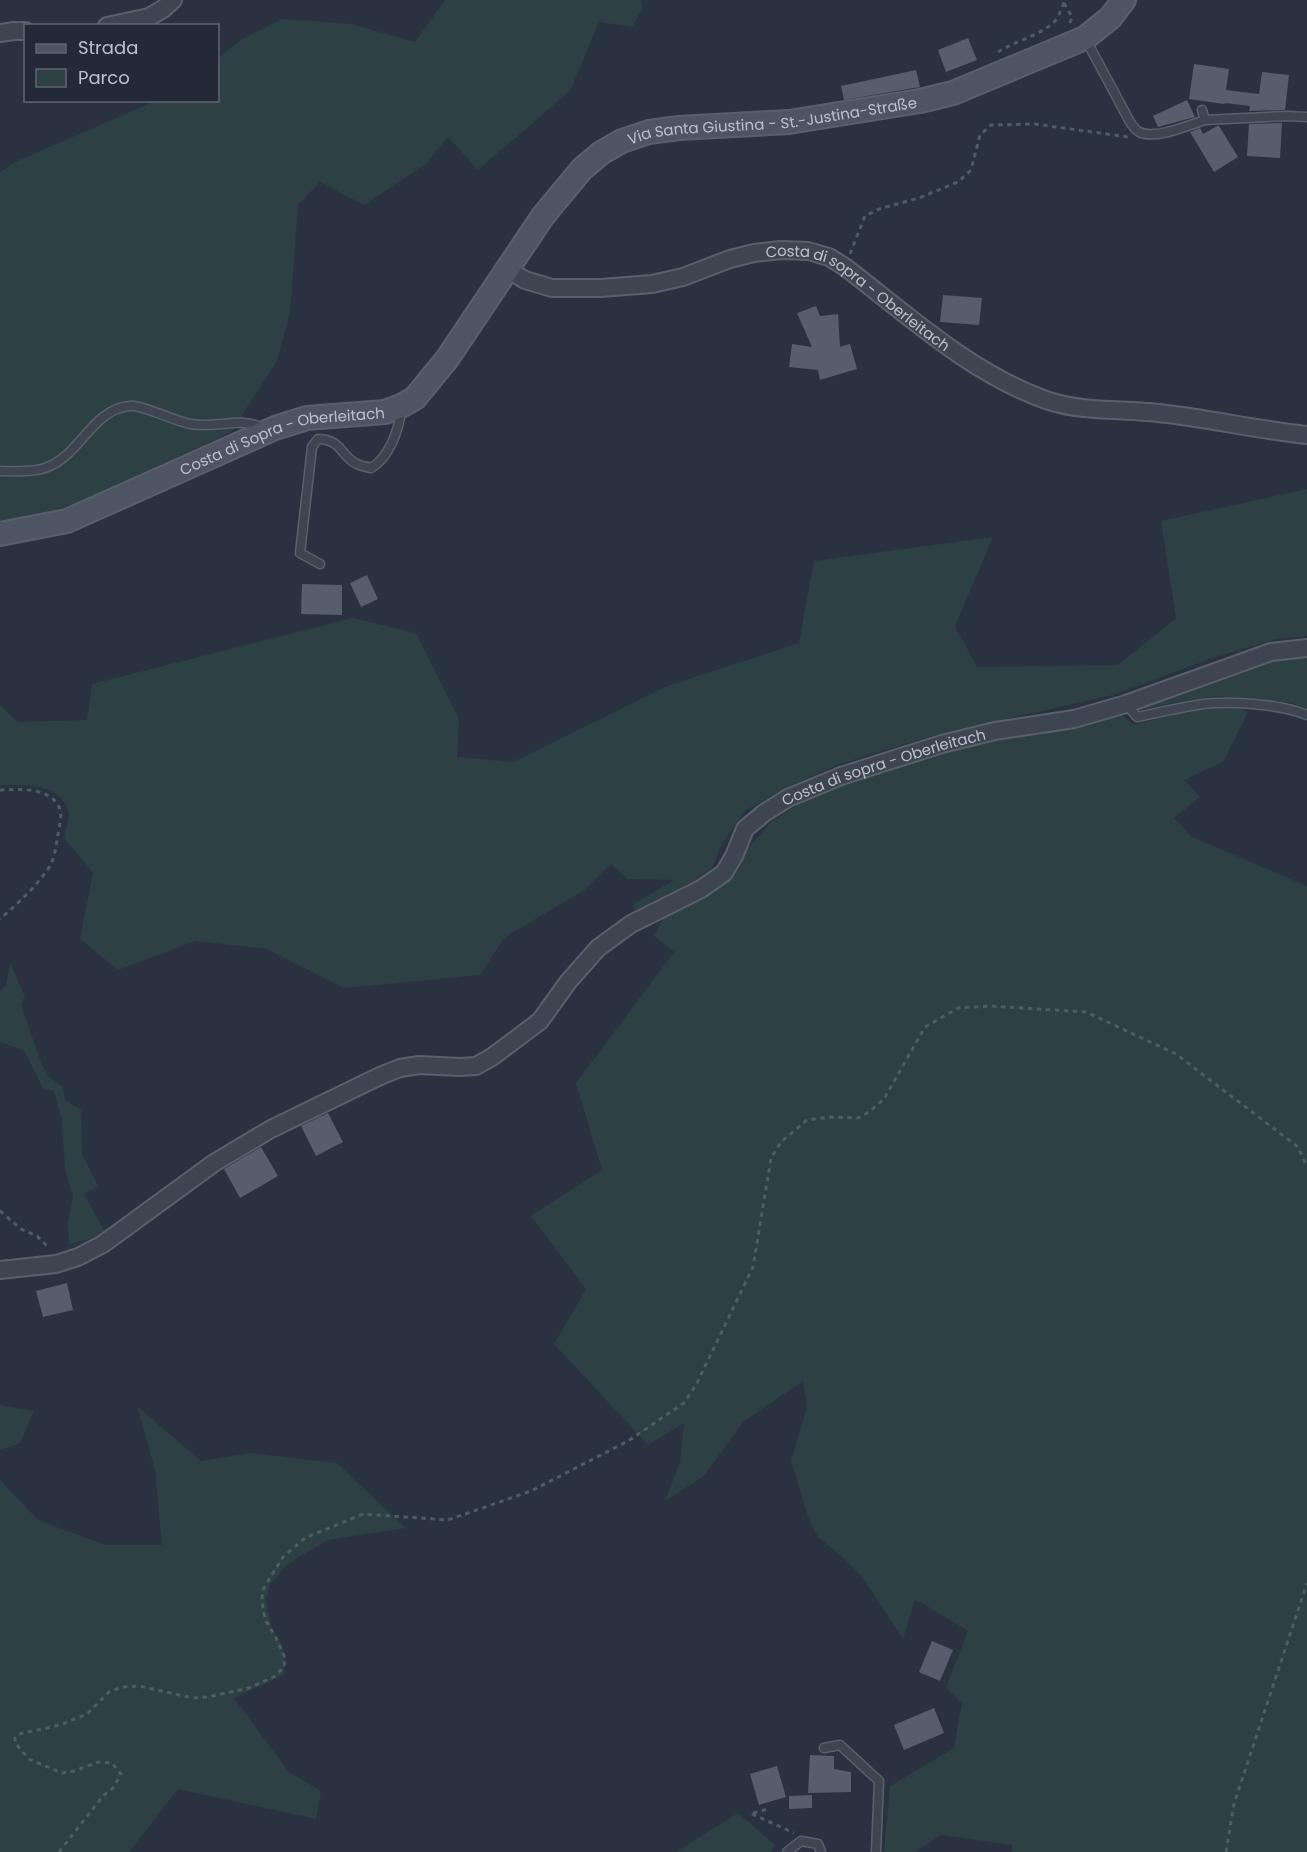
<svg xmlns="http://www.w3.org/2000/svg" width="1307" height="1852" viewBox="0 0 1307 1852" font-family="Poppins,sans-serif">
<style>
.green{fill:#2d4043}
.building{fill:#565e6e}
.lines{fill:none;stroke-linecap:round;stroke-linejoin:round}
.lane-casing{stroke:#59606b;stroke-width:11}
.street-casing{stroke:#59606b;stroke-width:20}
.secondary-casing{stroke:#59606b;stroke-width:26}
.path{stroke:#4d5d61;stroke-width:3;stroke-dasharray:4.5 4.5;stroke-linecap:butt}
.lane{stroke:#3e4551;stroke-width:8}
.street{stroke:#3e4551;stroke-width:16}
.secondary{stroke:#4d5463;stroke-width:22}
.labels{text-anchor:middle;dominant-baseline:central;stroke-width:6;stroke-linejoin:round;paint-order:stroke}
.street-label{font-size:15px;fill:#bbc0cb;stroke:#232936}
</style>
<rect width="100%" height="100%" fill="#2a3241"/>
<g class="green">
<polygon points="445,0 640,0 643,8 632,27 599,22 570,91 478,170 448,137 426,164 364,205 320,182 298,205 290,313 277,361 231,432 81,502 36,516 0,522 0,172 13,163 155,101 218,100 218,59 239,41 283,19 352,24 415,42"/>
<path d="M 1307,489 L 1307,636 L 1277,639 L 1216,657 L 1113,695 L 932,736 L 840,764 L 792,785 L 746,810 L 723,842 L 712,868 L 696,880 L 635,910 L 632,905 L 674,880 L 627,879 L 611,864 L 586,889 L 504,938 L 480,975 L 344,988 L 267,949 L 195,941 L 118,970 L 80,939 L 93,873 L 64,838 C 66,830 70,818 68,810 C 61,783 21,785 0,785 L 0,705 L 18,722 L 87,720 L 92,684 L 353,618 L 416,633 L 459,719 L 457,757 L 513,762 L 667,686 L 799,643 L 814,561 L 993,537 L 955,626 L 977,667 L 1118,665 L 1176,618 L 1161,521 Z"/>
<polygon points="1307,657 1307,709 1292,703 1218,696 1177,702 1146,709 1140,706 1243,668 1275,660"/>
<polygon points="1197,708 1239,708 1248,712 1223,762 1184,780 1200,797 1174,818 1192,837 1307,886 1307,1852 1012,1852 1012,1845 941,1835 915,1852 884,1852 890,1786 954,1748 962,1703 946,1687 968,1631 915,1599 903,1639 863,1578 839,1554 818,1537 808,1517 791,1461 807,1407 803,1381 743,1422 704,1476 665,1501 680,1462 684,1423 648,1445 554,1344 586,1289 531,1216 602,1170 576,1083 674,952 654,936 664,917 703,896 739,869 747,849 771,822 797,805 862,777 965,747 1094,723 1121,714 1134,725"/>
<polygon points="10,963 25,997 21,1005 42,1065 49,1077 63,1087 65,1100 81,1110 82,1154 98,1186 84,1194 106,1234 69,1245 68,1222 73,1196 65,1170 62,1120 54,1091 43,1088 24,1050 0,1042 0,991 6,985"/>
<polygon points="0,1405 34,1411 20,1443 0,1450"/>
<polygon points="137,1406 201,1461 250,1453 337,1463 406,1528 328,1540 292,1561 284,1568 270,1585 266,1600 271,1626 282,1645 286,1659 284,1674 234,1698 289,1772 321,1791 316,1819 178,1789 129,1852 0,1852 0,1480 38,1520 105,1545 162,1545 155,1470"/>
<polygon points="738,1813 775,1845 771,1852 676,1852"/>
</g>
<g class="building">
<polygon points="968,38 977,60 946,72 938,50"/>
<polygon points="1194,64 1229,69 1226,90 1259,94 1262,72 1289,75 1285,110 1249,111 1250,106 1225,103 1224,104 1189,99"/>
<polygon points="916,70 920,87 844,100 841,86"/>
<polygon points="1187,100 1195,117 1158,127 1153,116"/>
<polygon points="1282,123 1280,158 1247,156 1249,124"/>
<polygon points="1217,126 1219,126 1238,157 1214,172 1190,132 1200,128 1203,134"/>
<polygon points="943,295 982,298 979,325 940,322"/>
<polygon points="816,306 820,316 838,314 840,347 850,344 857,369 820,380 818,370 789,367 792,344 812,347 797,313"/>
<polygon points="367,575 378,599 361,607 350,583"/>
<polygon points="302,584 342,585 342,615 301,614"/>
<polygon points="328,1113 343,1142 316,1156 301,1126"/>
<polygon points="261,1147 278,1176 240,1198 224,1169"/>
<polygon points="67,1283 73,1310 43,1317 36,1291"/>
<polygon points="932,1641 953,1650 940,1681 919,1672"/>
<polygon points="934,1708 944,1733 904,1750 894,1725"/>
<polygon points="810,1755 834,1756 834,1769 851,1772 851,1792 808,1793"/>
<polygon points="777,1766 786,1797 759,1805 750,1774"/>
<polygon points="812,1795 812,1808 789,1809 789,1796"/>
</g>
<g class="lines">
<defs>
<g id="lane">
<path d="M 1085,38 L 1130,122 C 1132,125 1136,130 1139,132 C 1155,140 1189,125 1205,120 L 1202,110"/>
<polyline points="1205,120 1288,116 1307,117"/>
<path d="M 0,471 C 16,471 35,473 50,466 C 81,452 93,410 129,406 C 141,404 176,422 191,424 C 216,429 239,416 263,428"/>
<path d="M 320,564 L 300,553 L 312,447 L 318,439 C 343,440 340,456 357,464 C 361,466 366,467 371,468 C 389,458 399,430 401,410"/>
<path d="M 1126,704 L 1137,717 C 1157,713 1177,708 1197,705 C 1225,700 1281,704 1307,715"/>
<polyline points="824,1748 840,1745 879,1781 876,1852"/>
<polyline points="787,1852 801,1841 818,1844 821,1852"/>
</g>
<g id="street">
<polyline points="107,26 149,17 163,9 173,0"/>
<polyline points="0,33 14,31 26,31"/>
<path id="s1" d="M 507,269 L 525,280 L 552,288 L 601,288 L 652,284 L 683,277 L 730,259 L 754,253 L 781,250 L 808,251 L 829,257 L 845,267 C 908,315 970,373 1046,400 C 1079,412 1122,409 1158,413 C 1208,418 1257,430 1307,435"/>
<path id="s2" d="M 0,1270 L 56,1264 L 78,1257 L 103,1244 L 214,1163 L 271,1129 L 380,1076 L 400,1068 L 419,1065 L 460,1067 L 476,1066 L 492,1057 L 540,1021 L 568,982 L 598,948 L 631,924 L 701,889 L 724,873 L 734,856 L 745,829 L 764,813 L 788,798 L 841,776 L 942,744 L 995,731 L 1074,719 L 1126,704 L 1271,652 L 1307,648"/>
</g>
<g id="secondary">
<path id="s3" d="M 0,534 L 67,521 L 275,428 L 307,418 L 385,412 L 401,406 L 415,398 L 447,359 L 543,216 L 582,169 L 601,153 L 622,141 L 649,132 L 679,128 L 789,122 L 920,101 L 953,93 L 1085,38 L 1110,18 L 1124,0"/>
</g>
</defs>
<use href="#lane" class="lane-casing"/>
<use href="#street" class="street-casing"/>
<use href="#secondary" class="secondary-casing"/>
<g class="path">
<polyline points="1064,3 1072,17 1069,26"/>
<path d="M 998,52 C 1015,41 1039,36 1054,22 C 1059,17 1062,7 1065,0"/>
<polyline points="850,254 865,216 879,209 919,198 958,182 971,170 980,135 991,125 1035,124 1128,137"/>
<path d="M 0,790 C 18,789 50,787 59,807 C 63,814 59,826 58,834 C 56,846 55,859 48,869 C 35,888 17,904 0,919"/>
<polyline points="0,1211 21,1229 37,1236 49,1248"/>
<polyline points="753,1813 768,1809"/>
<polyline points="752,1814 794,1833"/>
<polyline points="59,1852 103,1796 113,1788 121,1774 112,1763 98,1762 74,1771 62,1773 29,1759 15,1743 15,1738 19,1734 60,1725 87,1714 109,1692 122,1687 139,1686 193,1698 208,1697 249,1688 274,1677 284,1667 285,1658 276,1638 266,1621 263,1610 262,1597 264,1588 283,1557 305,1538 363,1514 448,1520 531,1491 628,1441 684,1403 696,1385 753,1267 771,1158 781,1142 807,1120 830,1117 858,1118 869,1112 884,1099 925,1027 958,1008 990,1006 1086,1012 1176,1054 1298,1147 1307,1167"/>
<polyline points="1226,1852 1234,1804 1307,1583"/>
</g>
<use href="#lane" class="lane"/>
<use href="#street" class="street"/>
<use href="#secondary" class="secondary"/>
</g>
<g class="labels">
<g class="street-label">
<text stroke="none"><textPath href="#s3" startOffset="926">Via Santa Giustina - St.-Justina-Straße</textPath></text>
<text stroke="none"><textPath href="#s1" startOffset="375">Costa di sopra - Oberleitach</textPath></text>
<text stroke="none"><textPath href="#s3" startOffset="300">Costa di Sopra - Oberleitach</textPath></text>
<text stroke="none"><textPath href="#s2" startOffset="1052">Costa di sopra - Oberleitach</textPath></text>
</g>
</g>
<rect x="24" y="24" width="195" height="78" fill="#232936" stroke="#606572" stroke-width="1.5"/>
<rect x="36" y="44" width="30" height="9" fill="#4d5463" stroke="#606572" stroke-width="1.5"/>
<text x="78" y="54" font-size="18" fill="#bbc0cb">Strada</text>
<rect x="36" y="69" width="30" height="18" fill="#2d4043" stroke="#606572" stroke-width="1.5"/>
<text x="78" y="84" font-size="18" fill="#bbc0cb">Parco</text>
</svg>
